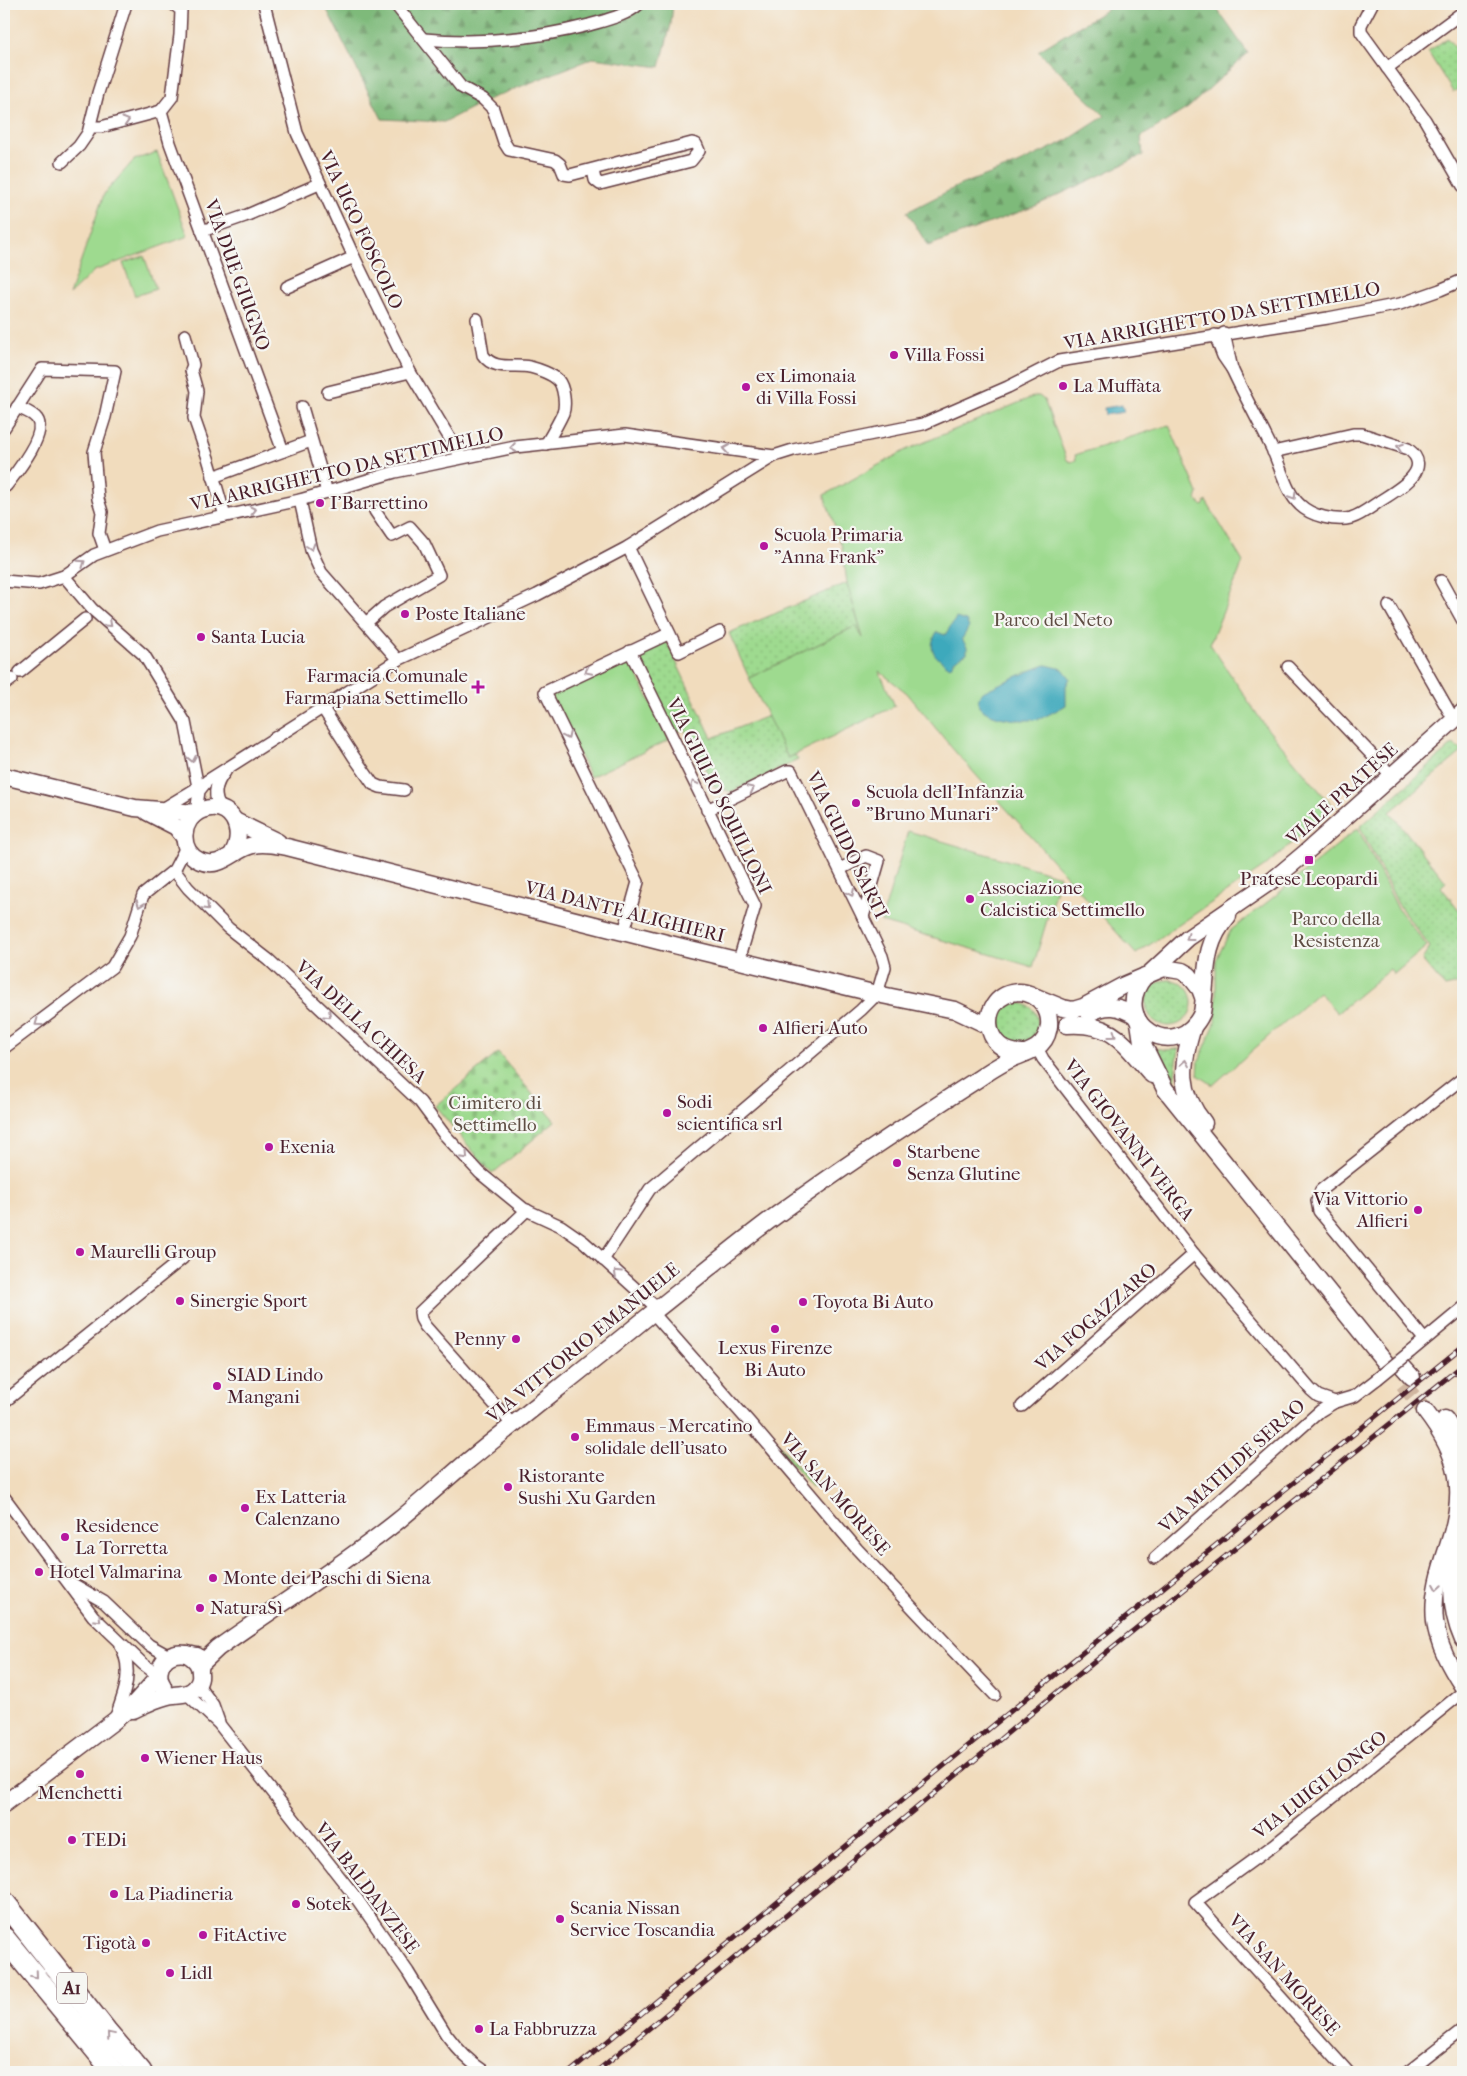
<svg xmlns="http://www.w3.org/2000/svg" width="1467" height="2076" viewBox="0 0 1467 2076" font-family="'IM FELL French Canon',serif">
<style>
.grass{fill:url(#grass-dots);stroke:#747c5d}
.forest{fill:url(#forest-firs);stroke:#646c52}
.cemetery{fill:url(#cemetery-stones);stroke:#747c5d}
.park{fill:#9eda8f;stroke:#747c5d}
.water{fill:#3da9bc;stroke:#446474}
.lines{fill:none;stroke-linecap:round;stroke-linejoin:round}
.secondary-tunnel{stroke:#d0b6a0;stroke-width:16;stroke-dasharray:16 8;stroke-linecap:butt}
.street-casing{stroke:#633b41;stroke-width:14}
.secondary-casing{stroke:#633b41;stroke-width:19}
.highway-casing{stroke:#633b41;stroke-width:24}
.street{stroke:#fff;stroke-width:11}
.secondary{stroke:#fff;stroke-width:16}
.highway{stroke:#fff;stroke-width:21}
.rail-casing{stroke:#4a1f2b;stroke-width:5}
.rail{stroke:#f6f6f2;stroke-width:3;stroke-dasharray:9;stroke-linecap:butt}
.street-bridge-casing{stroke:#633b41;stroke-width:14;stroke-linecap:butt}
.street-bridge{stroke:#fff;stroke-width:11}
.oneway{stroke:#ae9aa0}
.poi-dot{fill:#b5179e;stroke:#f6f6f2;stroke-width:2}
.labels{text-anchor:middle;dominant-baseline:central;stroke-width:4.5;stroke-linejoin:round;paint-order:stroke}
.shield{fill:#f6f6f2;stroke:#7e6067;stroke-width:1}
.shield-label{font-size:18px;font-weight:bold;fill:#4a1f2b}
.street-label{font-size:19px;fill:#4a1f2b;stroke:#f6f6f2}
.poi-label{font-size:19px;fill:#4a1f2b;stroke:#f6f6f2;text-anchor:start}
.park-label{font-size:19px;fill:#5f4e44;stroke:#f6f6f2}
</style>
<defs>
<pattern id="grass-dots" width="8" height="8" patternUnits="userSpaceOnUse" patternTransform="scale(1.25)"><rect width="8" height="8" fill="#9eda8f"/><path d="M2 2h.1M6 6h.1" fill="none" stroke="#8abb7c" stroke-width="1.8" stroke-linecap="round"/></pattern>
<pattern id="forest-firs" width="22" height="20" patternUnits="userSpaceOnUse" patternTransform="scale(1.25)"><rect width="22" height="20" fill="#7eba7a"/><path d="M5 1l3.5 6h-7zM16 11l3.5 6h-7z" fill="#699764"/></pattern>
<pattern id="cemetery-stones" width="16" height="16" patternUnits="userSpaceOnUse" patternTransform="scale(1.25)"><rect width="16" height="16" fill="#9eda8f"/><path d="M2 7V4a2 2 0 0 1 4 0v3zM10 15v-3a2 2 0 0 1 4 0v3z" fill="#8abb7c"/></pattern>
</defs>
<rect width="100%" height="100%" fill="#f6f6f2"/>
<filter id="ink" filterUnits="userSpaceOnUse"><feTurbulence type="fractalNoise" baseFrequency=".02" numOctaves="2"/><feDisplacementMap in="SourceGraphic" scale="10" xChannelSelector="R" yChannelSelector="G"/><feConvolveMatrix kernelMatrix="1 2 1 2 8 2 1 2 1" color-interpolation-filters="sRGB"/></filter>
<filter id="wash" filterUnits="userSpaceOnUse"><feTurbulence type="fractalNoise" baseFrequency=".0096" numOctaves="4" result="noise"/><feDisplacementMap in="SourceGraphic" scale="20" xChannelSelector="R" yChannelSelector="G"/><feGaussianBlur stdDeviation="1.12" result="paint"/><feColorMatrix in="noise" values="0 0 0 0 0 0 0 0 0 0 0 0 0 0 0 0 0 1.4 0 .05"/><feComposite in="paint" operator="in"/></filter>
<g filter="url(#wash)">
<rect width="100%" height="100%" fill="#f1dcbd"/>
<g class="grass">
<polygon points="1447,38 1463,57 1463,86 1453,92 1428,52"/>
<polygon points="847,583 864,642 856,626 749,678 729,633"/>
<polygon points="665,638 712,738 768,716 788,758 795,755 798,760 731,792 714,786 685,729 674,734 635,653"/>
<polygon points="1453,744 1463,751 1390,812 1446,882 1441,887 1463,915 1463,983 1445,987 1422,960 1430,947 1398,904 1360,827"/>
<circle cx="1169" cy="1003" r="23"/>
<circle cx="1018" cy="1023" r="20"/>
<polygon points="1152,1047 1166,1050 1179,1049 1175,1075 1176,1092"/>
<polygon points="764,1424 767,1425 767,1430 812,1482 818,1483 817,1488 812,1487 762,1430 761,1427"/>
</g>
<g class="forest">
<polygon points="324,4 673,4 671,24 660,67 593,58 489,99 444,122 382,119"/>
<polygon points="1116,4 1207,4 1217,9 1248,53 1188,108 1141,137 1143,155 1033,207 928,246 907,212 960,185 1017,164 1068,140 1105,116 1038,51"/>
</g>
<polygon class="cemetery" points="498,1053 555,1121 492,1174 435,1106"/>
<g class="park">
<polygon points="157,152 188,236 94,271 69,295 104,194 134,160"/>
<polygon points="144,256 156,289 135,296 123,263"/>
<polygon points="1035,396 1039,396 1044,400 1067,460 1071,462 1076,460 1075,455 1169,425 1198,493 1196,500 1203,506 1206,501 1243,562 1210,644 1265,726 1333,807 1264,867 1136,954 951,747 907,693 879,671 895,706 788,758 749,678 856,626 863,638 847,583 842,547 824,495 906,450"/>
<polygon points="629,658 669,740 590,777 551,696 552,693"/>
<polygon points="1358,828 1397,907 1427,946 1394,974 1390,969 1337,1013 1319,992 1213,1085 1198,1075 1199,1061 1216,1021 1216,960 1231,930 1270,900"/>
<polygon points="908,831 1060,876 1033,967 881,922"/>
</g>
<g class="water">
<polygon points="1122,405 1124,412 1105,415 1104,408"/>
<path d="M 956,618 L 966,621 L 969,627 L 962,639 L 967,647 L 967,653 L 955,660 L 950,667 C 935,657 926,650 937,632 L 945,635 Z"/>
<path d="M 1046,665 L 1063,669 L 1070,678 L 1066,686 L 1066,705 C 1063,707 1041,719 1039,719 C 1023,722 991,719 979,707 C 977,701 979,696 983,692 C 987,689 1040,666 1046,665 Z"/>
</g>
</g>
<g filter="url(#ink)">
<g class="lines">
<polyline class="secondary-tunnel" points="1403,1384 1425,1411"/>
<defs>
<g id="street">
<polyline points="173,4 181,10 180,35 172,97 161,111 170,143 283,451"/>
<polyline points="264,4 297,133 354,257 410,372 461,457"/>
<polyline points="395,4 461,87 483,99 493,109 504,142 509,150 555,160 560,164 564,174 570,175 692,143 696,144 699,151 691,161 600,184 595,180 593,170"/>
<polyline points="1372,4 1361,25 1361,32 1425,120 1463,186"/>
<path d="M 424,39 C 480,44 535,39 589,25 C 606,20 626,16 639,4"/>
<polyline points="1387,68 1463,12"/>
<polyline points="90,127 101,127 161,111"/>
<polyline points="62,162 79,146 88,133 98,93 126,4"/>
<polyline points="202,231 245,216 319,184"/>
<polyline points="287,287 354,257"/>
<path d="M 477,319 L 483,355 C 494,371 514,364 530,367 C 538,369 552,374 558,380 C 564,387 566,405 563,413 C 558,424 552,434 546,444"/>
<polyline points="185,335 193,365 191,370 197,391 194,418 208,458 225,516"/>
<polyline points="1215,335 1223,356 1232,369 1224,333"/>
<path d="M 1232,369 C 1245,397 1260,424 1273,451 C 1281,468 1286,492 1300,505 C 1311,516 1336,522 1351,518 C 1361,515 1371,507 1380,501 C 1395,491 1436,470 1408,449 L 1362,434 L 1353,434 L 1273,452"/>
<polyline points="328,392 410,372"/>
<polyline points="302,407 327,492"/>
<polyline points="4,428 42,369 115,371 105,417 94,452 98,499 102,512 99,533 105,550"/>
<polyline points="213,477 311,441"/>
<path d="M 6,486 C 15,474 48,434 37,419 C 33,413 23,410 17,407"/>
<polyline points="300,500 311,550 321,572 398,660"/>
<polyline points="628,547 678,651 679,652 720,632"/>
<polyline points="64,576 92,609 144,655 185,722 198,787"/>
<polyline points="4,581 39,584 64,576 94,555 157,531 300,500 395,472 515,447 625,435 774,456"/>
<polyline points="1441,581 1463,621"/>
<polyline points="1389,606 1454,720"/>
<polyline points="367,622 384,607 439,575 424,543 410,527 392,536 375,511"/>
<polyline points="630,651 755,906 739,960"/>
<polyline points="1288,667 1392,776"/>
<polyline points="20,672 85,619"/>
<polyline points="4,685 12,679"/>
<polyline points="322,707 354,757 373,784 380,787 404,790"/>
<polyline points="161,810 204,784"/>
<path d="M 222,810 C 212,797 215,784 225,772"/>
<polyline points="196,813 199,791 207,781 398,660 537,595 628,547 774,456 793,450 923,424 1008,387 1059,361 1328,318 1400,304 1440,290 1463,280"/>
<polyline points="840,869 866,856 879,861 863,917"/>
<polyline points="174,870 188,888 228,928 269,960 420,1102 443,1133 480,1173 524,1209 561,1226 584,1242 658,1309"/>
<polyline points="624,932 638,882 545,692 668,634"/>
<polyline points="4,1048 112,967 130,936 143,895 174,870 186,847"/>
<polyline points="1037,1048 1043,1059 1194,1254 1311,1390 1318,1396 1335,1402"/>
<polyline points="603,1260 650,1189 861,1010 877,994 885,967 882,956 791,771 787,771 707,810"/>
<polyline points="653,1313 750,1423 857,1549 995,1695"/>
<polyline points="1424,1339 1319,1211 1317,1201 1321,1190 1463,1078"/>
<polyline points="1410,1352 1463,1308"/>
<polyline points="4,1402 183,1258"/>
<polyline points="1022,1406 1194,1254"/>
<polyline points="512,1424 425,1326 421,1319 420,1312 527,1210"/>
<polyline points="4,1497 93,1616 143,1664 159,1676"/>
<polyline points="1155,1558 1320,1411 1335,1402 1355,1396 1377,1379"/>
<polyline points="71,1583 104,1602 149,1645 169,1656"/>
<polyline points="198,1685 213,1705 219,1722"/>
<path d="M 187,1694 L 219,1724 L 357,1899 L 408,1972 L 446,2034 C 457,2049 469,2062 485,2072"/>
<path d="M 115,1719 C 124,1695 134,1671 121,1646"/>
<polyline points="1348,2072 1195,1902 1274,1845 1463,1692"/>
<polyline points="1408,2072 1463,2029"/>
</g>
<g id="secondary">
<polyline points="4,776 135,808 196,813"/>
<polyline points="147,812 176,827 184,837"/>
<polyline points="235,821 278,842"/>
<path d="M 232,854 C 247,831 231,799 202,810 C 180,819 178,851 200,861 C 221,870 234,849 253,845 C 264,842 276,845 287,847 L 690,949 L 877,994 L 955,1010 L 989,1026"/>
<polyline points="1148,975 1188,938 1274,879 1304,854 1463,712"/>
<path d="M 1145,976 C 1106,1022 1177,1067 1202,1013 C 1208,976 1201,947 1228,916"/>
<polyline points="1036,997 1063,1008 1073,1010 1083,1007 1124,985 1164,968 1182,971 1189,975 1200,989 1203,997"/>
<path d="M 1089,1013 C 1107,1004 1119,1005 1136,1016"/>
<polyline points="1139,1022 1142,1042 1165,1089 1385,1362"/>
<path d="M 1067,1025 C 1114,1022 1124,1044 1152,1075"/>
<path d="M 1193,1027 C 1181,1065 1178,1091 1204,1123"/>
<polyline points="1403,1367 1412,1377"/>
<path d="M 1425,1411 C 1460,1456 1467,1491 1448,1546 C 1440,1570 1432,1595 1435,1621 C 1438,1646 1450,1667 1463,1687"/>
<polyline points="1445,1419 1456,1436 1463,1451"/>
<path d="M 1459,1546 C 1449,1579 1449,1609 1463,1640"/>
<path d="M 200,1669 L 201,1664 L 218,1648 C 278,1605 342,1566 399,1520 C 421,1502 442,1483 463,1465 C 525,1414 589,1365 651,1314 C 692,1282 732,1248 774,1217 C 840,1169 909,1123 978,1079 C 988,1072 998,1066 1009,1060 C 1018,1056 1028,1053 1036,1048 C 1050,1039 1053,1019 1044,1006 C 1039,997 1028,992 1019,992 C 977,994 979,1056 1026,1053"/>
<path d="M 163,1686 C 155,1674 161,1657 176,1654 C 183,1652 190,1655 197,1656"/>
<path d="M 133,1710 C 146,1704 161,1696 174,1695 C 181,1694 187,1695 193,1690 C 198,1686 201,1679 200,1673 C 200,1664 195,1659 187,1654"/>
<polyline points="4,1804 114,1721 132,1706 159,1676"/>
</g>
<g id="highway">
<polyline points="4,1902 106,2031 141,2072"/>
<polyline points="4,1938 114,2072"/>
</g>
</defs>
<use href="#street" class="street-casing"/>
<use href="#secondary" class="secondary-casing"/>
<use href="#highway" class="highway-casing"/>
<use href="#street" class="street"/>
<use href="#secondary" class="secondary"/>
<use href="#highway" class="highway"/>
<defs>
<g id="rail">
<polyline points="570,2072 1056,1674 1463,1346"/>
<polyline points="596,2072 1067,1684 1463,1365"/>
</g>
</defs>
<use href="#rail" class="rail-casing"/>
<use href="#rail" class="rail"/>
<defs>
<polyline id="street-bridge" points="1377,1379 1410,1352"/>
</defs>
<use href="#street-bridge" class="street-bridge-casing"/>
<use href="#street-bridge" class="street-bridge"/>
</g>
<defs><path id="oneway-chevron" d="M-2-3.5L2.5 0L-2 3.5" fill="none" stroke-width="1.6" stroke-linecap="round" stroke-linejoin="round" transform="scale(1.25)"/></defs>
<g class="oneway">
<use href="#oneway-chevron" transform="translate(126 121) rotate(-16)"/>
<use href="#oneway-chevron" transform="translate(1400 447) rotate(-160)"/>
<use href="#oneway-chevron" transform="translate(513 448) rotate(171)"/>
<use href="#oneway-chevron" transform="translate(726 449) rotate(-172)"/>
<use href="#oneway-chevron" transform="translate(1293 496) rotate(58)"/>
<use href="#oneway-chevron" transform="translate(253 510) rotate(-12)"/>
<use href="#oneway-chevron" transform="translate(311 547) rotate(72)"/>
<use href="#oneway-chevron" transform="translate(82 563) rotate(-35)"/>
<use href="#oneway-chevron" transform="translate(109 624) rotate(42)"/>
<use href="#oneway-chevron" transform="translate(588 671) rotate(154)"/>
<use href="#oneway-chevron" transform="translate(567 736) rotate(64)"/>
<use href="#oneway-chevron" transform="translate(192 759) rotate(79)"/>
<use href="#oneway-chevron" transform="translate(694 784) rotate(-116)"/>
<use href="#oneway-chevron" transform="translate(751 789) rotate(-26)"/>
<use href="#oneway-chevron" transform="translate(851 893) rotate(64)"/>
<use href="#oneway-chevron" transform="translate(140 904) rotate(110)"/>
<use href="#oneway-chevron" transform="translate(206 907) rotate(45)"/>
<use href="#oneway-chevron" transform="translate(1189 938) rotate(144)"/>
<use href="#oneway-chevron" transform="translate(328 1015) rotate(43)"/>
<use href="#oneway-chevron" transform="translate(38 1023) rotate(144)"/>
<use href="#oneway-chevron" transform="translate(1113 1035) rotate(36)"/>
<use href="#oneway-chevron" transform="translate(1185 1063) rotate(-81)"/>
<use href="#oneway-chevron" transform="translate(465 1156) rotate(47)"/>
<use href="#oneway-chevron" transform="translate(617 1273) rotate(-136)"/>
<use href="#oneway-chevron" transform="translate(1437 1587) rotate(99)"/>
<use href="#oneway-chevron" transform="translate(98 1619) rotate(45)"/>
<use href="#oneway-chevron" transform="translate(35 1975) rotate(50)"/>
<use href="#oneway-chevron" transform="translate(110 2035) rotate(-130)"/>
</g>
</g>
<g class="poi-dot">
<circle cx="894" cy="355" r="5"/>
<circle cx="1063" cy="386" r="5"/>
<circle cx="746" cy="387" r="5"/>
<circle cx="320" cy="503" r="5"/>
<circle cx="764" cy="546" r="5"/>
<circle cx="405" cy="614" r="5"/>
<circle cx="201" cy="637" r="5"/>
<path d="M475.5 679.5h5v5h5v5h-5v5h-5v-5h-5v-5h5z"/>
<circle cx="856" cy="803" r="5"/>
<rect x="1304" y="855" width="10" height="10" rx="2.5"/>
<circle cx="970" cy="899" r="5"/>
<circle cx="763" cy="1028" r="5"/>
<circle cx="667" cy="1113" r="5"/>
<circle cx="269" cy="1147" r="5"/>
<circle cx="897" cy="1163" r="5"/>
<circle cx="1418" cy="1210" r="5"/>
<circle cx="80" cy="1252" r="5"/>
<circle cx="180" cy="1301" r="5"/>
<circle cx="803" cy="1302" r="5"/>
<circle cx="775" cy="1329" r="5"/>
<circle cx="516" cy="1339" r="5"/>
<circle cx="217" cy="1386" r="5"/>
<circle cx="575" cy="1437" r="5"/>
<circle cx="508" cy="1487" r="5"/>
<circle cx="245" cy="1508" r="5"/>
<circle cx="65" cy="1537" r="5"/>
<circle cx="39" cy="1572" r="5"/>
<circle cx="213" cy="1578" r="5"/>
<circle cx="200" cy="1608" r="5"/>
<circle cx="145" cy="1758" r="5"/>
<circle cx="80" cy="1774" r="5"/>
<circle cx="72" cy="1840" r="5"/>
<circle cx="114" cy="1894" r="5"/>
<circle cx="296" cy="1904" r="5"/>
<circle cx="560" cy="1919" r="5"/>
<circle cx="203" cy="1935" r="5"/>
<circle cx="146" cy="1943" r="5"/>
<circle cx="170" cy="1973" r="5"/>
<circle cx="479" cy="2029" r="5"/>
</g>
<g class="labels">
<rect class="shield" x="57" y="1972.5" width="30" height="31" rx="4"/>
<g class="shield-label">
<text x="72" y="1988">A1</text>
</g>
<g class="street-label">
<text transform="translate(361 230) rotate(65)">VIA UGO FOSCOLO</text>
<text transform="translate(237 275) rotate(70)">VIA DUE GIUGNO</text>
<text transform="translate(1222 316) rotate(-10)">VIA ARRIGHETTO DA SETTIMELLO</text>
<text transform="translate(347 469) rotate(-13)">VIA ARRIGHETTO DA SETTIMELLO</text>
<text transform="translate(1342 794) rotate(-42)">VIALE PRATESE</text>
<text transform="translate(719 796) rotate(64)">VIA GIULIO SQUILLONI</text>
<text transform="translate(847 845) rotate(64)">VIA GUIDO SARTI</text>
<text transform="translate(625 912) rotate(14)">VIA DANTE ALIGHIERI</text>
<text transform="translate(361 1022) rotate(43)">VIA DELLA CHIESA</text>
<text transform="translate(1129 1140) rotate(52)">VIA GIOVANNI VERGA</text>
<text transform="translate(1096 1317) rotate(-41)">VIA FOGAZZARO</text>
<text transform="translate(583 1343) rotate(-39)">VIA VITTORIO EMANUELE</text>
<text transform="translate(1232 1466) rotate(-42)">VIA MATILDE SERAO</text>
<text transform="translate(835 1494) rotate(49)">VIA SAN MORESE</text>
<text transform="translate(1320 1785) rotate(-38)">VIA LUIGI LONGO</text>
<text transform="translate(367 1888) rotate(53)">VIA BALDANZESE</text>
<text transform="translate(1284 1975) rotate(48)">VIA SAN MORESE</text>
</g>
<g class="poi-label">
<text x="904" y="355">Villa Fossi</text>
<text x="756" y="376">ex Limonaia<tspan x="756" dy="22">di Villa Fossi</tspan></text>
<text x="1073" y="386">La Muffata</text>
<text x="330" y="503">I'Barrettino</text>
<text x="774" y="535">Scuola Primaria<tspan x="774" dy="22">"Anna Frank"</tspan></text>
<text x="415" y="614">Poste Italiane</text>
<text x="211" y="637">Santa Lucia</text>
<text x="468" y="676" text-anchor="end">Farmacia Comunale<tspan x="468" dy="22">Farmapiana Settimello</tspan></text>
<text x="866" y="792">Scuola dell'Infanzia<tspan x="866" dy="22">"Bruno Munari"</tspan></text>
<text x="1309" y="879" text-anchor="middle">Pratese Leopardi</text>
<text x="980" y="888">Associazione<tspan x="980" dy="22">Calcistica Settimello</tspan></text>
<text x="773" y="1028">Alfieri Auto</text>
<text x="677" y="1102">Sodi<tspan x="677" dy="22">scientifica srl</tspan></text>
<text x="279" y="1147">Exenia</text>
<text x="907" y="1152">Starbene<tspan x="907" dy="22">Senza Glutine</tspan></text>
<text x="1408" y="1199" text-anchor="end">Via Vittorio<tspan x="1408" dy="22">Alfieri</tspan></text>
<text x="90" y="1252">Maurelli Group</text>
<text x="190" y="1301">Sinergie Sport</text>
<text x="813" y="1302">Toyota Bi Auto</text>
<text x="506" y="1339" text-anchor="end">Penny</text>
<text x="775" y="1348" text-anchor="middle">Lexus Firenze<tspan x="775" dy="22">Bi Auto</tspan></text>
<text x="227" y="1375">SIAD Lindo<tspan x="227" dy="22">Mangani</tspan></text>
<text x="585" y="1426">Emmaus - Mercatino<tspan x="585" dy="22">solidale dell'usato</tspan></text>
<text x="518" y="1476">Ristorante<tspan x="518" dy="22">Sushi Xu Garden</tspan></text>
<text x="255" y="1497">Ex Latteria<tspan x="255" dy="22">Calenzano</tspan></text>
<text x="75" y="1526">Residence<tspan x="75" dy="22">La Torretta</tspan></text>
<text x="49" y="1572">Hotel Valmarina</text>
<text x="223" y="1578">Monte dei Paschi di Siena</text>
<text x="210" y="1608">NaturaSì</text>
<text x="155" y="1758">Wiener Haus</text>
<text x="80" y="1793" text-anchor="middle">Menchetti</text>
<text x="82" y="1840">TEDi</text>
<text x="124" y="1894">La Piadineria</text>
<text x="306" y="1904">Sotek</text>
<text x="570" y="1908">Scania Nissan<tspan x="570" dy="22">Service Toscandia</tspan></text>
<text x="213" y="1935">FitActive</text>
<text x="136" y="1943" text-anchor="end">Tigotà</text>
<text x="180" y="1973">Lidl</text>
<text x="489" y="2029">La Fabbruzza</text>
</g>
<g class="park-label">
<text x="1053" y="620">Parco del Neto</text>
<text x="1336" y="919">Parco della<tspan x="1336" dy="22">Resistenza</tspan></text>
<text x="495" y="1103">Cimitero di<tspan x="495" dy="22">Settimello</tspan></text>
</g>
</g>
<rect width="1467" height="2076" fill="none" stroke="#f6f6f2" stroke-width="20"/>
</svg>
